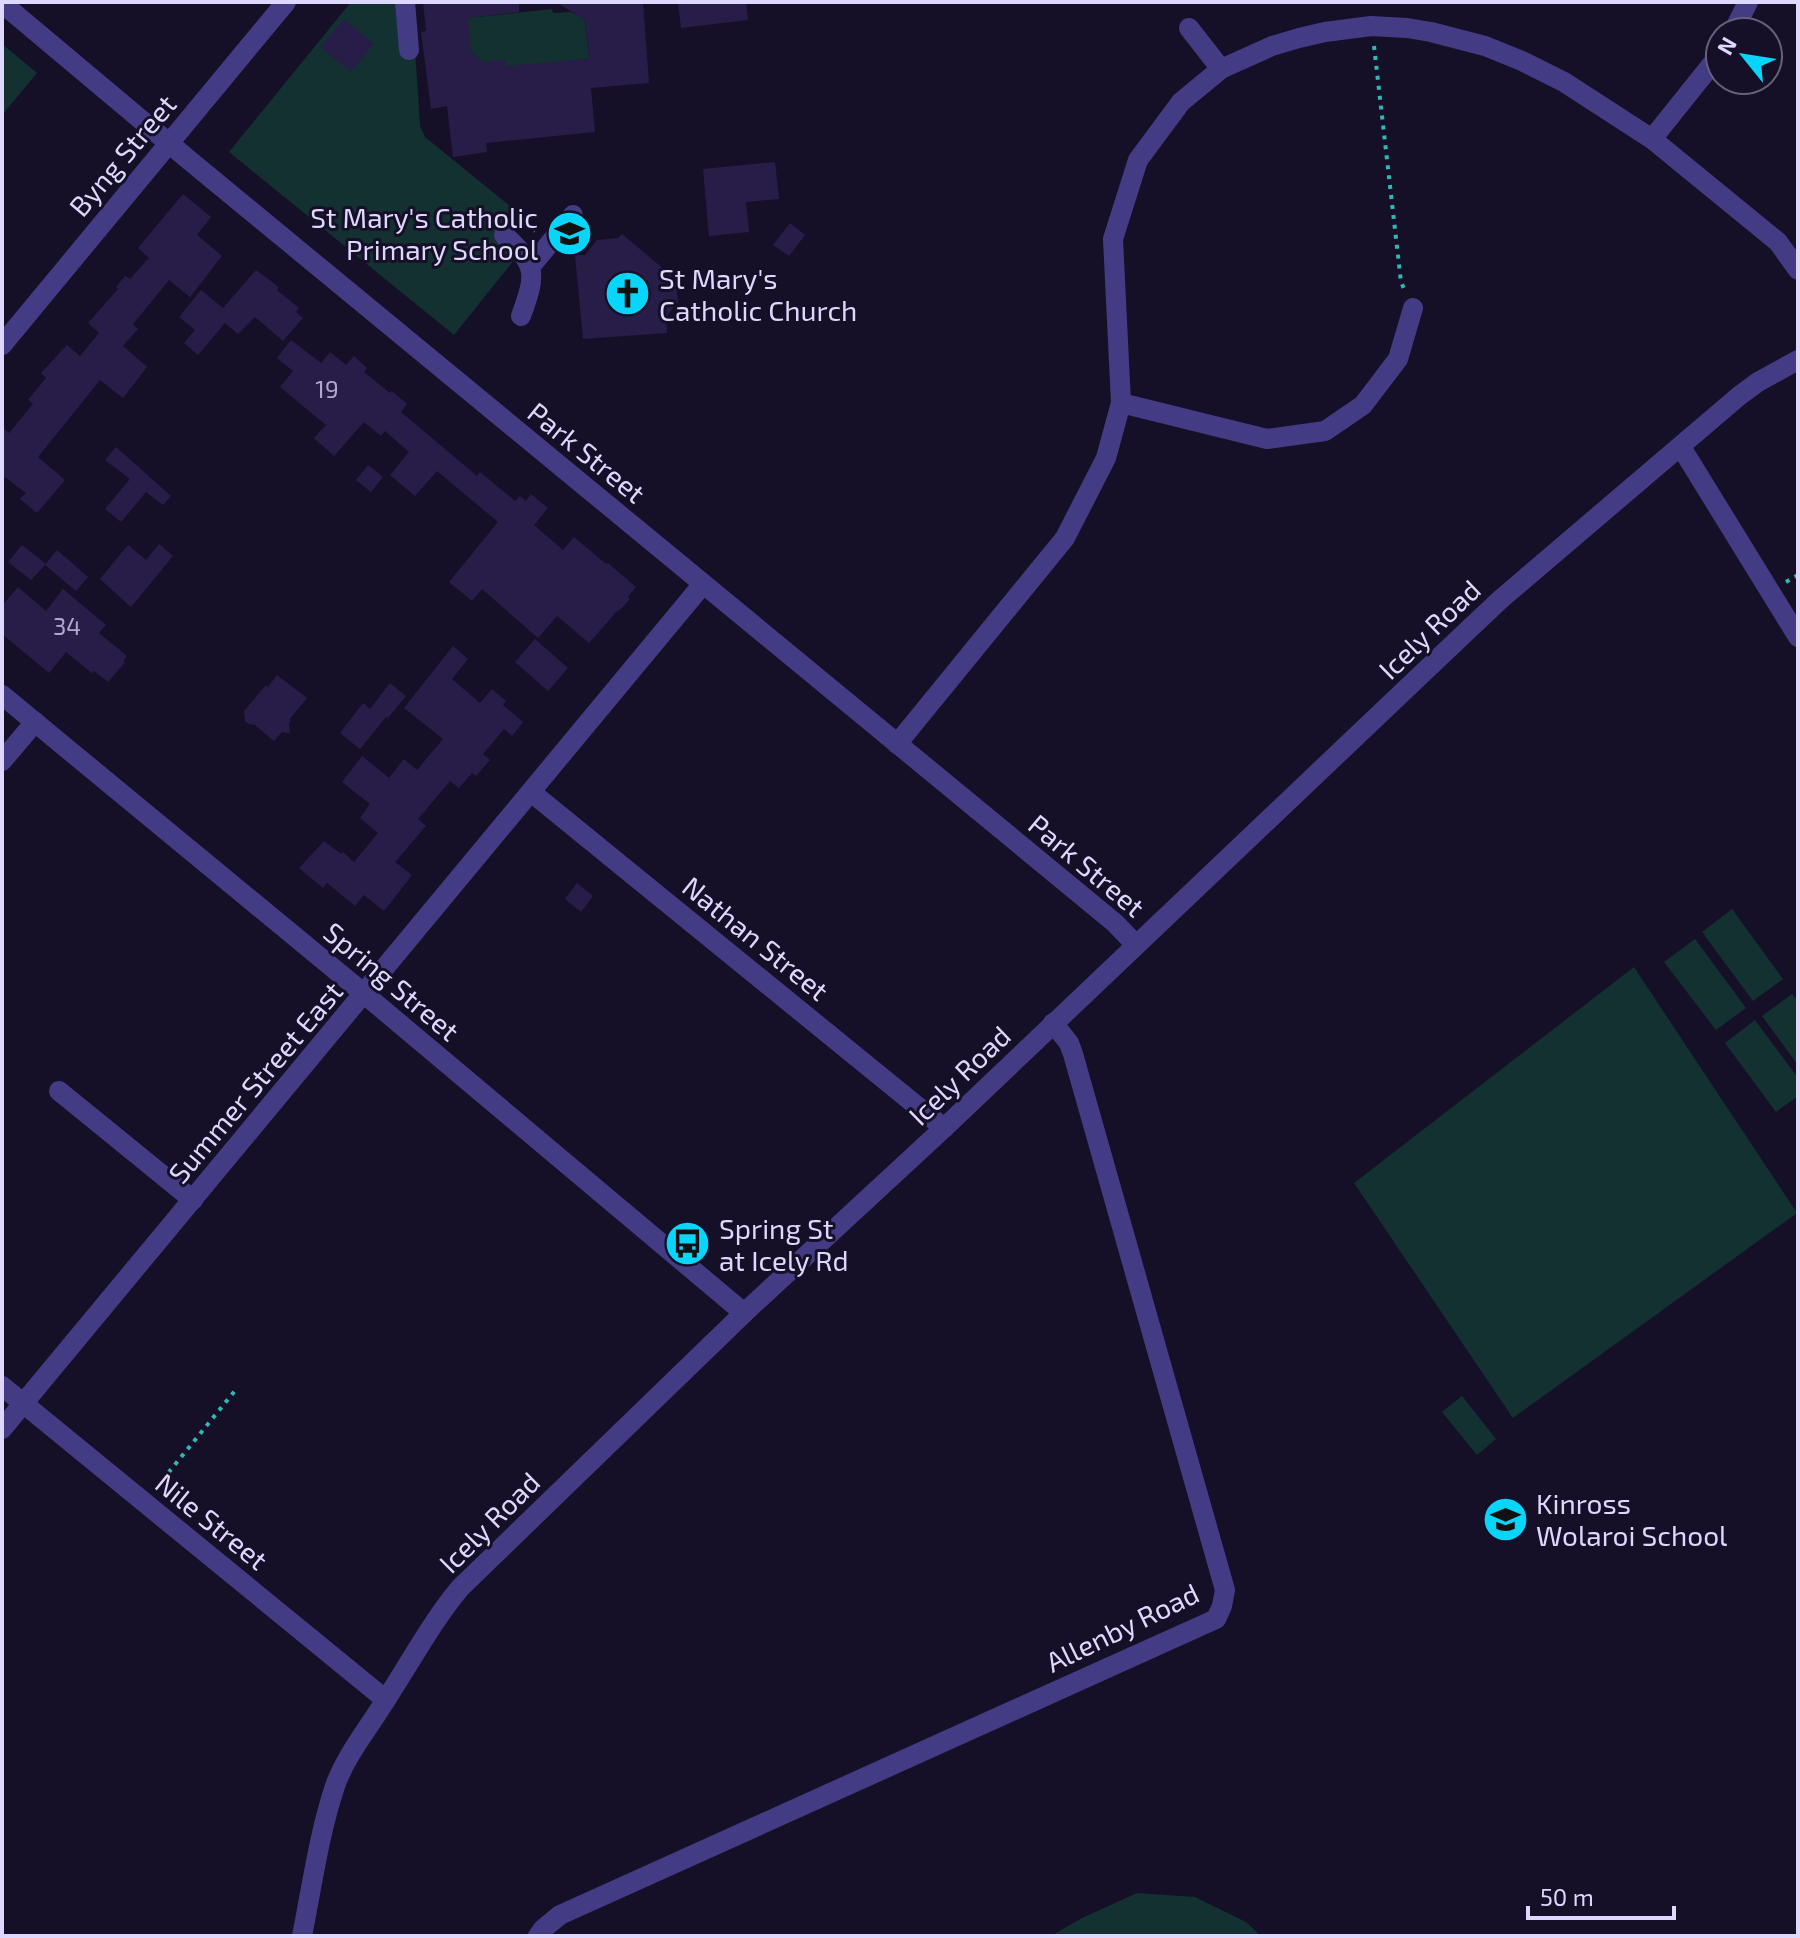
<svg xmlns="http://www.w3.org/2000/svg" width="1800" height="1938" viewBox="0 0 1800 1938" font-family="'Exo 2',sans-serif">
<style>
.green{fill:#133131}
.building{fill:#281d48}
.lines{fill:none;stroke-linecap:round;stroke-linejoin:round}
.path{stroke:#32b7b7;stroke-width:4;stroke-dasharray:4 6;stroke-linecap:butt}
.minor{stroke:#433c85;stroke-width:20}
.labels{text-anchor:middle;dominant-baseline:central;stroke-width:6;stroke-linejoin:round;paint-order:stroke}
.number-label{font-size:24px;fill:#b0a8d0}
.street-label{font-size:28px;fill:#ded7fe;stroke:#151027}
.poi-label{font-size:28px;fill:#ded7fe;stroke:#151027;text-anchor:start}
</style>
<rect width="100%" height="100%" fill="#151027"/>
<g class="green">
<polygon points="351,2 402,2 415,48 420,126 425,137 521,215 501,238 518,255 454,335 229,152"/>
<polygon points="552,9 553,13 571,12 577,15 584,14 589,59 541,64 473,109 465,15 476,17"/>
<polygon points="2,44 37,73 2,115"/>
<polygon points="1732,909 1783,979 1753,1001 1702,932"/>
<polygon points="1695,939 1746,1008 1716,1030 1664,962"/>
<polygon points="1634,967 1797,1213 1513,1418 1354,1183"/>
<polygon points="1792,994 1798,1001 1798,1065 1762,1016"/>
<polygon points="1755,1020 1798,1078 1798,1096 1776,1112 1725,1043"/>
<polygon points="1462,1396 1496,1439 1477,1455 1442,1412"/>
<polygon points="1137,1893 1195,1897 1246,1922 1261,1936 1051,1936 1082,1918"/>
</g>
<g class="building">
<polygon points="423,2 519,2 519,12 468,18 471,51 483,62 505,60 506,66 589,59 585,20 556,2 643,2 649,83 591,88 595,132 486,143 487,152 453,157 447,106 431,109 421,32 426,31"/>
<polygon points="678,2 746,2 748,20 681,28"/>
<polygon points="344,19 374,44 351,72 320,47"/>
<polygon points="775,162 779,199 746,202 749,232 709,236 703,169"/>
<polygon points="183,194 211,217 197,235 222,256 190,297 169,280 133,324 138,329 123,346 147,367 123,398 100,380 38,457 65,480 37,513 20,499 26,493 2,475 2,427 9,433 33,404 28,400 46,378 41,373 67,345 80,356 99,333 88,323 118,289 116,287 125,276 130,279 149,258 138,248"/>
<polygon points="790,223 805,235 789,256 773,245"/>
<polygon points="622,234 679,282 676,286 678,302 666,317 667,333 583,339 575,255 585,255 597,240 618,238"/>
<polygon points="256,270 279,287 277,290 299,308 296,312 303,318 283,341 255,317 238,334 225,323 198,355 184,343 195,330 179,317 201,290 223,308"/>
<polygon points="291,340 321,363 330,352 346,365 354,356 367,368 364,372 390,393 392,391 407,404 401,412 477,476 480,472 515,501 520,496 526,501 531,494 548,508 534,525 563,550 574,537 606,564 608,563 636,587 628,597 630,599 619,611 618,610 589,643 557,616 538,638 482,589 472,601 449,582 498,522 437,471 415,496 390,475 409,452 385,431 381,436 364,422 334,456 314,438 326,425 280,387 293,371 277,358"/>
<polygon points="116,447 171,496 163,505 146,492 121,522 105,509 130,479 105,460"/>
<polygon points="368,465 383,477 371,492 356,480"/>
<polygon points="159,544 173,556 131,607 100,579 128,545 146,560"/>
<polygon points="22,545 46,564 31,580 8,562"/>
<polygon points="57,550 88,577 76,591 45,565"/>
<polygon points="18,587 46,611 63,589 106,625 99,633 127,656 123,661 125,662 108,682 94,671 93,674 66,652 49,673 2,634 2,606"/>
<polygon points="535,639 568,668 548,691 515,662"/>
<polygon points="453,646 468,659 452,679 480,703 492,689 506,701 503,705 523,722 512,736 504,729 483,754 490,760 476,776 472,773 459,788 450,781 418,819 426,826 395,862 412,875 384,911 364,895 355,906 327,883 323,888 299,868 324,841 341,854 343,852 354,862 378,833 360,818 370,804 342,782 362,756 389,778 404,759 417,770 443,739 404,708"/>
<polygon points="277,675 307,698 289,720 291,721 289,724 290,733 282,732 274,741 255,725 249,724 245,721 244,711 266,685 268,687"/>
<polygon points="390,683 406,696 388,718 386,717 360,749 340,733 363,703 370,709"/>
<polygon points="577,883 593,896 581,912 565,899"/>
</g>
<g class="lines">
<g class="path">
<polyline points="1374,46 1401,282 1405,291"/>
<polyline points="519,218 535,231"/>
<polyline points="577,239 591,238 590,233"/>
<polyline points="1786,582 1798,575"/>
<polyline points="156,1488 238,1387"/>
</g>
<g class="minor">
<polyline points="405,2 409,50"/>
<polyline points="2,3 189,160 1115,923 1136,945"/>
<polyline points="1189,28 1221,69"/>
<polyline points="1733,32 1748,2"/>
<polyline points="1652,139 1720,54"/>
<path d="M 504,235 C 538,266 536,274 521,316"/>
<polyline points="531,266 573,215"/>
<polyline points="2,345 286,2"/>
<polyline points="1121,403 1267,439 1325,431 1363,405 1398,359 1413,308"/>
<polyline points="1681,447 1798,637"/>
<polyline points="2,695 350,982 744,1313"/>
<polyline points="897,744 1065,538 1106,458 1121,403 1113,239 1138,160 1181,102 1221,69 1272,46 1299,38 1325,32 1371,26 1407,28 1431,32 1485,46 1522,61 1564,82 1652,139 1778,242 1798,270"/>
<polyline points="2,761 35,722"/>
<polyline points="531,792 944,1128"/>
<polyline points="59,1091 193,1200"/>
<polyline points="2,1386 386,1700"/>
<polyline points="2,1429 703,584"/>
<path d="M 302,1936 C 312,1886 319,1834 335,1786 C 346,1755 368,1729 385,1701 C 410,1663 431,1623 460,1588 L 744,1313 L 944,1128 L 1467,631 L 1501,599 L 1739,396 L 1758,382 L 1798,360"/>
<polyline points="538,1936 543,1929 560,1915 1216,1619 1222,1606 1225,1590 1073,1054 1069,1043 1053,1023"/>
</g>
</g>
<defs>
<symbol id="school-disc" viewBox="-11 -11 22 22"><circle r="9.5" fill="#07d5fa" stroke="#151027"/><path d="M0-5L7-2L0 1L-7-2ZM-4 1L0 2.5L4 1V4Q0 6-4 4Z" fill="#111"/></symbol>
<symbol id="church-disc" viewBox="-11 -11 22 22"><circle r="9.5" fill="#07d5fa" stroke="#151027"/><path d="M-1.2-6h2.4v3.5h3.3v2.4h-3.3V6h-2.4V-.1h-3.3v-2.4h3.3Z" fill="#111"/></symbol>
<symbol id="bus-disc" viewBox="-11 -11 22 22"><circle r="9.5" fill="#07d5fa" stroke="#151027"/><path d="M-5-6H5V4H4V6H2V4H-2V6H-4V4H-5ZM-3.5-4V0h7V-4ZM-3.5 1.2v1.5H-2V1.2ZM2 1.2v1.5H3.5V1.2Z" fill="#111"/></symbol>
</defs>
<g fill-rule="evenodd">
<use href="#school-disc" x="544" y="208" width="51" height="51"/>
<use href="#church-disc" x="602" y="268" width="51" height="51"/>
<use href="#bus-disc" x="662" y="1218" width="51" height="51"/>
<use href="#school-disc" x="1480" y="1494" width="51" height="51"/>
</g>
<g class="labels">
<g class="number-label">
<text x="327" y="388">19</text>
<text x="67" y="625">34</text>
</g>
<g class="street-label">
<text transform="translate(122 155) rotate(-50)">Byng Street</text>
<text transform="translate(587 452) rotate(39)">Park Street</text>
<text transform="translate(1429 629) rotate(-44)">Icely Road</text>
<text transform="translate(1087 865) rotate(40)">Park Street</text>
<text transform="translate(756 938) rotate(39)">Nathan Street</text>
<text transform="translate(392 981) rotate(40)">Spring Street</text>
<text transform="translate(959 1075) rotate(-44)">Icely Road</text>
<text transform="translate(255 1082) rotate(-50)">Summer Street East</text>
<text transform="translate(212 1521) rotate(39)">Nile Street</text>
<text transform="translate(489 1522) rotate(-45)">Icely Road</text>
<text transform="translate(1122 1627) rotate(-26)">Allenby Road</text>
</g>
<g class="poi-label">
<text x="538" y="217" text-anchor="end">St Mary's Catholic<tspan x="538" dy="32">Primary School</tspan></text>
<text x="659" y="278">St Mary's<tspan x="659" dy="32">Catholic Church</tspan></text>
<text x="719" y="1228">Spring St<tspan x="719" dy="32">at Icely Rd</tspan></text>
<text x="1536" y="1503">Kinross<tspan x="1536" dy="32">Wolaroi School</tspan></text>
</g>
</g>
<rect width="1800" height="1938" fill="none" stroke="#ded7fe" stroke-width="8"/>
<g transform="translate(1744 56) rotate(300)"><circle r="38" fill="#151027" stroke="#65607d" stroke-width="2"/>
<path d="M0-6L14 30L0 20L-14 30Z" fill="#07d5fa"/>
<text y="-12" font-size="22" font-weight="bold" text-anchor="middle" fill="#ded7fe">N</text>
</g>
<path d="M1528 1906v12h146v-12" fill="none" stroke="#ded7fe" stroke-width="4"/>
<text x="1540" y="1906" font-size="24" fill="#ded7fe" stroke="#151027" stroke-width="6" paint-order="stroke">50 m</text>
</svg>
